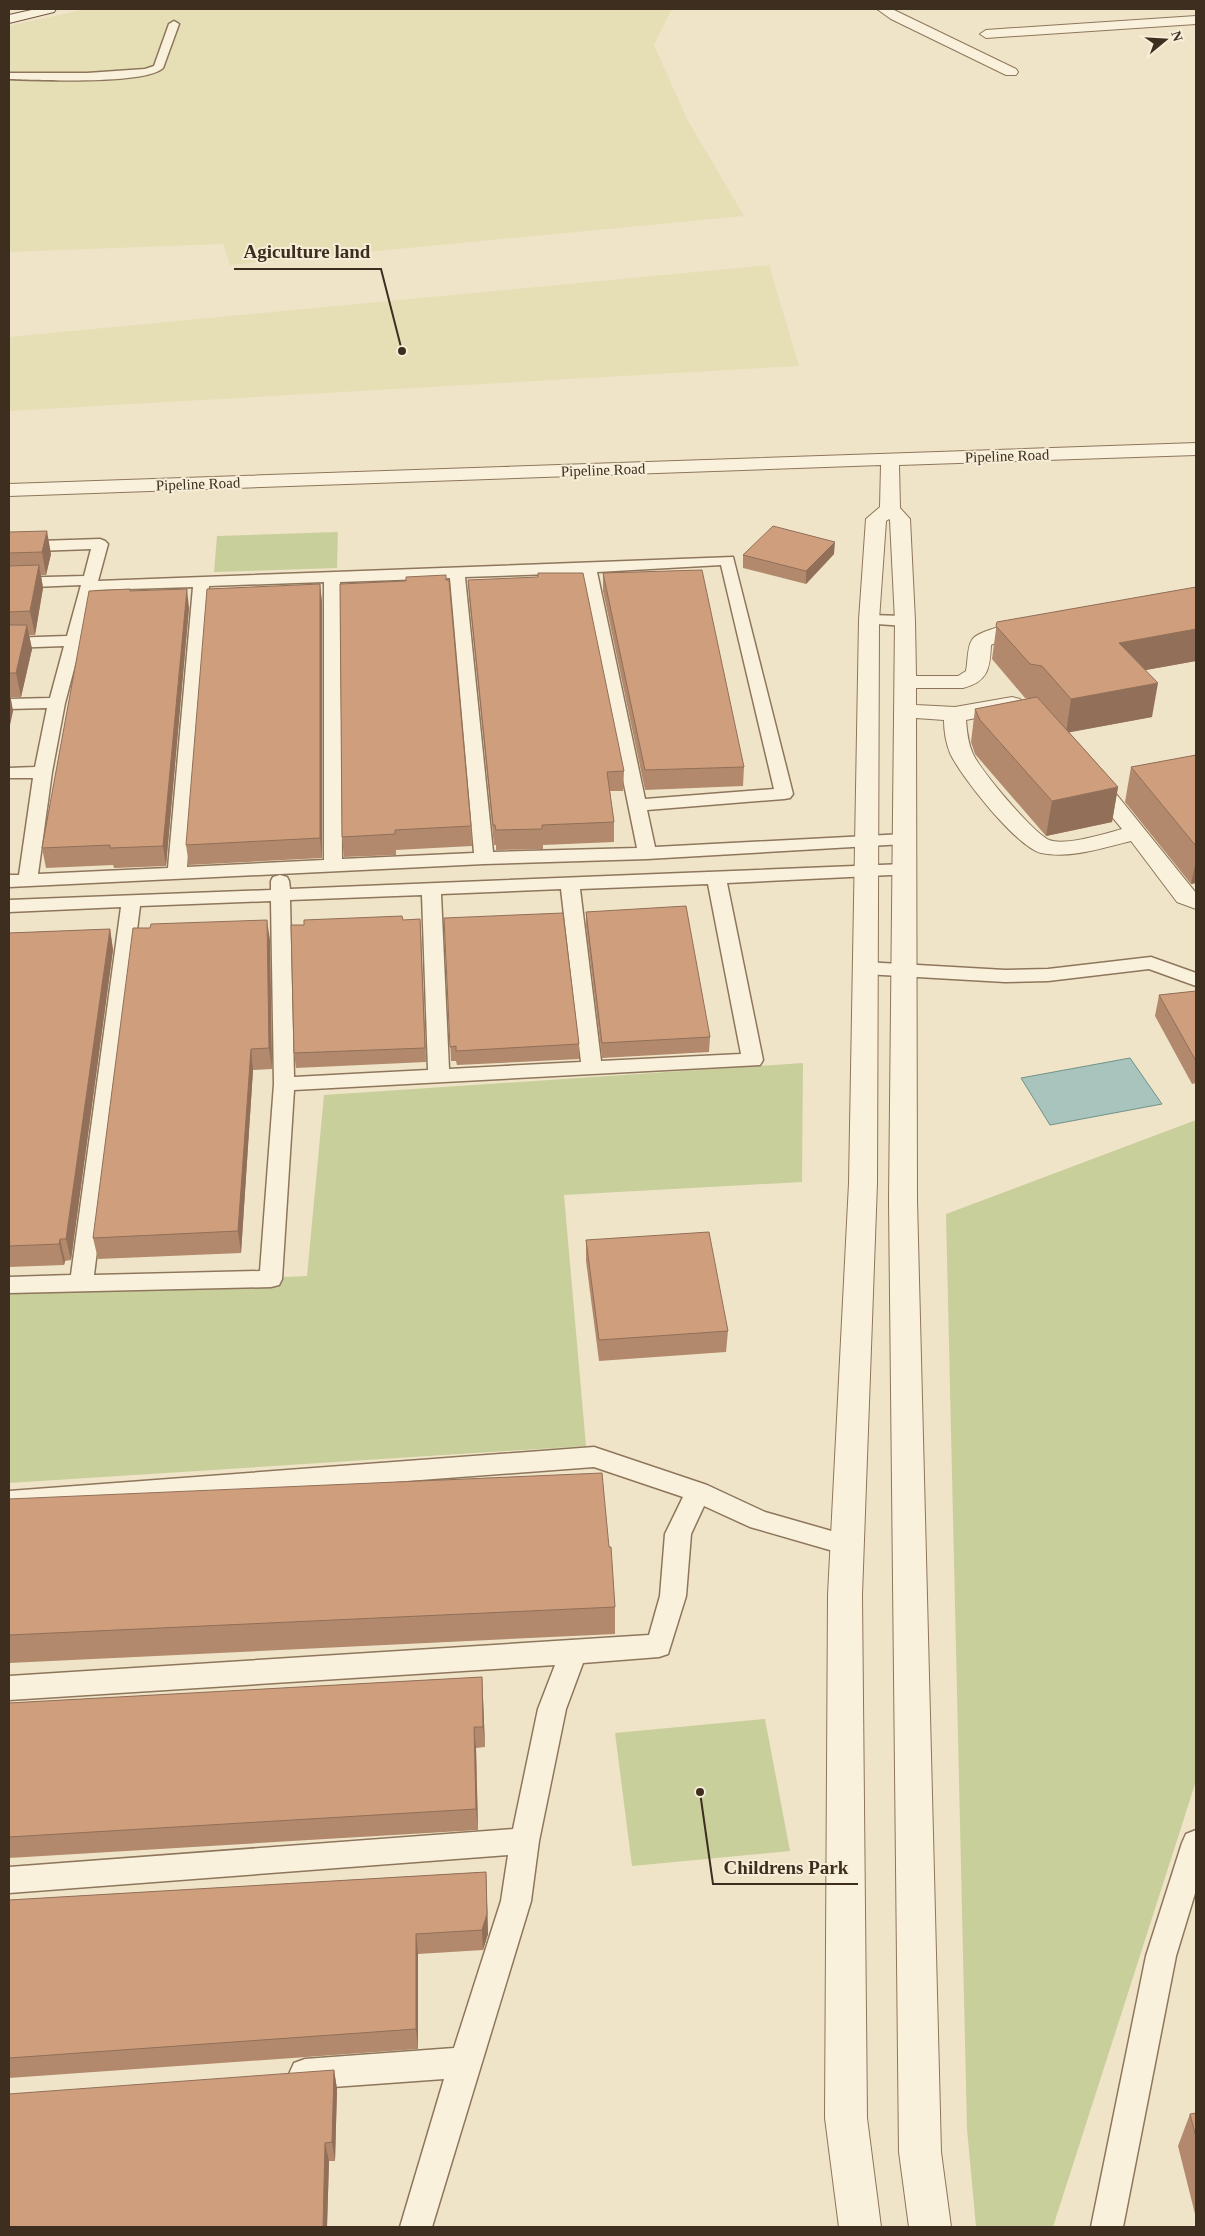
<svg xmlns="http://www.w3.org/2000/svg" width="1205" height="2236" viewBox="0 0 1205 2236" font-family="'Times New Roman',serif">
<style>
.farmland{fill:#e6deb5}
.green{fill:#c9cf9b}
.water{fill:#a9c4bc;stroke:#6f938a}
.lines{fill:none;stroke-linecap:round;stroke-linejoin:round}
.lane-casing{stroke:#8d765c;stroke-width:3}
.street-casing{stroke:#8d765c;stroke-width:2}
.secondary-casing{stroke:#6f573f;stroke-width:2}
.lane{fill:#faf1dc;fill-rule:evenodd}
.street{fill:#faf1dc;fill-rule:evenodd}
.secondary{fill:#faf1dc;fill-rule:evenodd}
.wall{fill:#b2896c}
.shaded-wall{fill:#916f58}
.building{fill:#cf9f7d;stroke:#916f58}
.labels{text-anchor:middle;dominant-baseline:central;stroke-width:4;stroke-linejoin:round;paint-order:stroke}
.far-street-label{font-size:15px;fill:#3d2e20;stroke:#f7eed8}
.leader{fill:none;stroke:#3d2e20;stroke-width:2}
.callout-dot{fill:#3d2e20;stroke:#f7eed8;stroke-width:2}
.callout-label{font-size:19px;text-anchor:middle;font-weight:bold;fill:#3d2e20;stroke:#f7eed8;stroke-width:4;stroke-linejoin:round;paint-order:stroke}
</style>
<rect width="100%" height="100%" fill="#f0e4c8"/>
<g class="farmland">
<polygon points="86,9 672,9 654,45 687,119 744,216 230,265 223,244 9,252 9,26"/>
<polygon points="769,265 799,366 9,411 9,337"/>
</g>
<g class="green">
<polygon points="338,532 337,568 214,572 217,536"/>
<polygon points="803,1063 802,1182 564,1195 586,1446 9,1483 9,1289 307,1276 324,1095"/>
<polygon points="1196,1120 1196,1781 1053,2227 976,2227 967,2129 946,1214"/>
<polygon points="765,1719 790,1851 632,1866 615,1733"/>
</g>
<polygon class="water" points="1130,1058 1162,1104 1050,1125 1021,1078"/>
<g class="lines">
<defs>
<g id="lane">
<path d="M 174,21 L 179,24 L 163,68 C 145,85 37,80 9,79 L 9,73 L 87,73 L 145,69 L 154,66 L 169,24 Z"/>
<path d="M 100,539 L 105,541 L 108,544 L 98,581 L 733,557 L 793,794 L 790,798 L 784,799 L 647,810 L 655,847 L 904,834 L 910,835 L 913,839 L 910,843 L 904,844 L 647,859 L 484,864 L 9,887 L 9,875 L 19,875 L 33,778 L 9,778 L 9,768 L 35,767 L 47,708 L 9,709 L 9,699 L 50,698 L 64,646 L 9,648 L 9,638 L 67,636 L 81,585 L 9,588 L 9,578 L 84,576 L 91,549 L 9,552 L 9,542 ZM 721,565 L 774,789 L 645,799 L 597,572 ZM 581,573 L 637,848 L 493,852 L 465,577 ZM 450,578 L 474,853 L 342,859 L 340,582 ZM 324,582 L 324,860 L 187,867 L 209,586 ZM 193,587 L 168,868 L 38,874 L 52,772 L 65,703 L 95,590 Z"/>
<polygon points="869,615 905,616 911,618 913,621 911,624 905,626 863,623 861,620 863,617"/>
<path d="M 904,864 L 911,866 L 913,870 L 911,874 L 727,883 L 763,1060 L 760,1065 L 294,1090 L 282,1279 L 279,1285 L 271,1287 L 9,1293 L 9,1277 L 71,1275 L 121,907 L 9,912 L 9,900 L 271,890 L 271,881 L 273,877 L 280,875 L 287,877 L 289,881 L 290,889 ZM 708,884 L 741,1054 L 601,1061 L 580,889 ZM 561,889 L 581,1062 L 449,1069 L 441,894 ZM 422,895 L 428,1070 L 294,1077 L 290,900 ZM 271,901 L 274,1084 L 260,1271 L 94,1275 L 140,906 Z"/>
<polygon points="1151,957 1196,973 1196,986 1149,969 1048,981 1005,982 865,974 858,972 855,968 858,964 865,962 1005,970 1048,969"/>
<polygon points="594,1447 707,1485 765,1512 856,1538 860,1545 856,1552 847,1555 750,1527 704,1506 691,1534 686,1596 668,1654 659,1657 583,1663 566,1709 539,1841 531,1901 432,2227 400,2227 444,2079 305,2089 294,2085 289,2074 294,2063 305,2059 454,2048 501,1901 508,1855 9,1893 9,1867 513,1829 538,1709 555,1665 9,1700 9,1676 649,1635 660,1596 665,1534 683,1497 594,1467 9,1511 9,1491"/>
<polygon points="1196,1830 1196,1890 1176,1956 1123,2227 1091,2227 1146,1956 1182,1843 1186,1834"/>
</g>
<g id="street">
<polygon points="877,9 892,9 1016,69 1018,72 1016,75 1006,75 891,19"/>
<polygon points="1196,16 1196,24 986,38 980,34 986,30"/>
<path d="M 1196,443 L 1196,455 L 899,465 L 900,508 L 910,519 L 915,621 L 916,676 L 958,676 L 966,671 C 968,662 967,647 972,640 C 978,629 1026,620 1038,623 L 1041,627 L 1038,631 L 1004,639 L 991,645 C 990,668 988,682 963,688 L 916,688 L 916,705 L 955,707 L 1012,697 L 1020,699 L 1023,704 L 1020,709 L 966,720 C 967,732 968,743 973,754 C 981,771 1033,833 1049,840 C 1066,846 1104,834 1122,829 L 1081,779 L 1084,774 L 1092,772 L 1100,774 L 1196,893 L 1196,909 L 1177,902 L 1131,841 C 1102,848 1071,859 1041,853 C 1017,847 961,777 950,753 C 946,743 944,731 944,720 L 916,718 L 917,1200 L 941,2152 L 951,2227 L 909,2227 L 899,2152 L 889,1200 L 895,621 L 890,520 L 889,519 L 886,521 L 879,620 L 877,1183 L 862,1595 L 867,2118 L 881,2227 L 839,2227 L 825,2118 L 828,1595 L 849,1183 L 859,620 L 866,519 L 880,507 L 881,465 L 9,496 L 9,484 Z"/>
</g>
<polygon id="secondary" points="36,9 56,9 54,12 9,23 9,15"/>
</defs>
<use href="#lane" class="lane-casing"/>
<use href="#street" class="street-casing"/>
<use href="#secondary" class="secondary-casing"/>
<use href="#lane" class="lane"/>
<use href="#street" class="street"/>
<use href="#secondary" class="secondary"/>
</g>
<g class="wall">
<polygon points="9,532 51,554 46,575 41,575 43,588 35,635 29,635 32,649 21,697 10,697 13,711 9,729"/>
<polygon points="834,554 806,584 743,568 743,555"/>
<polygon points="603,573 744,767 743,786 645,790 603,591"/>
<polygon points="468,580 624,771 623,791 610,791 614,822 614,842 543,845 543,849 496,850 496,845 494,845 469,598"/>
<polygon points="320,584 322,603 322,858 189,865 186,845"/>
<polygon points="340,584 471,826 472,846 396,850 396,855 344,857 342,837"/>
<polygon points="1196,587 1196,661 1145,670 1152,717 1069,732 1118,787 1112,822 1046,836 975,754 971,742 975,709 1029,698 1025,698 992,659 997,622"/>
<polygon points="130,591 189,608 166,866 114,868 113,865 46,868 42,848"/>
<polygon points="1196,755 1196,883 1191,884 1125,802 1131,767"/>
<polygon points="586,912 710,1037 709,1052 602,1058 586,926"/>
<polygon points="444,918 579,1044 579,1059 457,1065 456,1061 451,1061"/>
<polygon points="420,919 426,1062 296,1068 294,1053 403,920"/>
<polygon points="110,929 113,950 71,1260 65,1261 64,1265 9,1267 9,933"/>
<polygon points="270,940 272,1069 253,1070 241,1253 98,1259 93,1238"/>
<polygon points="1196,991 1196,1083 1192,1084 1155,1016 1159,995"/>
<polygon points="586,1240 728,1331 726,1352 599,1361 586,1261"/>
<polygon points="9,1499 609,1547 615,1607 615,1634 9,1663"/>
<polygon points="482,1677 485,1747 476,1748 478,1830 9,1858 9,1703"/>
<polygon points="486,1872 488,1934 483,1950 418,1954 418,2049 9,2078 9,1900"/>
<polygon points="334,2070 337,2089 335,2161 329,2161 327,2227 9,2227"/>
<polygon points="1196,2113 1196,2218 1178,2146 1190,2114"/>
</g>
<g class="shaded-wall">
<polygon points="47,531 51,554 46,575 42,552"/>
<polygon points="835,542 834,554 806,584 806,571"/>
<polygon points="39,565 43,588 35,635 30,611"/>
<polygon points="320,584 322,603 322,858 320,838"/>
<polygon points="187,589 189,608 166,866 163,846"/>
<polygon points="27,625 32,649 21,697 16,673"/>
<polygon points="1196,629 1196,661 1113,676 1119,643"/>
<polygon points="1158,683 1152,717 1066,733 1071,699"/>
<polygon points="9,688 13,711 9,729"/>
<polygon points="1118,787 1112,822 1046,836 1052,801"/>
<polygon points="1196,861 1196,883 1191,884"/>
<polygon points="420,919 421,933 426,1062 425,1048"/>
<polygon points="267,920 270,940 272,1069 269,1048"/>
<polygon points="110,929 113,950 71,1260 66,1239"/>
<polygon points="251,1049 253,1070 241,1253 238,1231"/>
<polygon points="60,1239 65,1261 64,1265 59,1244"/>
<polygon points="482,1677 483,1697 485,1747 483,1727"/>
<polygon points="474,1727 476,1748 478,1830 476,1809"/>
<polygon points="486,1872 488,1934 483,1950 482,1930"/>
<polygon points="416,1934 418,1954 418,2049 416,2029"/>
<polygon points="334,2070 337,2089 335,2161 332,2142"/>
<polygon points="325,2143 329,2161 327,2227 323,2227"/>
</g>
<g class="building">
<polygon points="773,526 835,542 806,571 743,555"/>
<polygon points="47,531 42,552 9,553 9,532"/>
<polygon points="39,565 30,611 9,612 9,566"/>
<polygon points="702,570 744,767 645,770 603,573"/>
<polygon points="538,573 583,573 624,771 607,772 614,822 542,825 542,829 496,830 495,825 493,825 468,580 538,577"/>
<polygon points="446,575 446,580 449,580 471,826 395,830 395,834 342,837 340,584 406,581 406,577"/>
<polygon points="320,584 320,838 186,845 207,589"/>
<polygon points="1196,587 1196,629 1119,643 1158,683 1071,699 1042,666 1030,664 996,626 997,622"/>
<polygon points="130,589 130,591 187,589 163,846 110,848 110,845 42,848 89,591"/>
<polygon points="9,625 27,625 16,673 9,673"/>
<polygon points="1037,697 1118,787 1052,801 980,720 975,709"/>
<polygon points="1196,755 1196,846 1131,767"/>
<polygon points="686,906 710,1037 602,1043 586,912"/>
<polygon points="563,913 579,1044 456,1051 456,1046 450,1047 444,918"/>
<polygon points="402,916 403,920 420,919 425,1048 294,1053 291,925 304,925 304,920"/>
<polygon points="267,920 269,1048 251,1049 238,1231 93,1238 133,928 150,928 151,924"/>
<polygon points="110,929 66,1239 60,1239 59,1244 9,1246 9,933"/>
<polygon points="1196,991 1196,1061 1159,995"/>
<polygon points="709,1232 728,1331 599,1340 586,1240"/>
<polygon points="602,1473 609,1547 611,1547 615,1607 9,1635 9,1499"/>
<polygon points="482,1677 483,1727 474,1727 476,1809 9,1837 9,1703"/>
<polygon points="486,1872 487,1914 482,1930 416,1934 416,2029 9,2058 9,1900"/>
<polygon points="334,2070 332,2142 325,2143 323,2227 9,2227 9,2094"/>
<polygon points="1196,2113 1196,2137 1190,2114"/>
</g>
<g class="labels">
<g class="far-street-label">
<text transform="translate(1007 456) rotate(-2)">Pipeline Road</text>
<text transform="translate(603 470) rotate(-2)">Pipeline Road</text>
<text transform="translate(198 484) rotate(-2)">Pipeline Road</text>
</g>
</g>
<path class="leader" d="M402 351L381 269H234M700 1792L713 1884H858"/>
<g class="callout-dot">
<circle cx="402" cy="351" r="5"/>
<circle cx="700" cy="1792" r="5"/>
</g>
<g class="callout-label">
<text x="307" y="258">Agiculture land</text>
<text x="786" y="1874">Childrens Park</text>
</g>
<rect width="1205" height="2236" fill="none" stroke="#3d2e20" stroke-width="20"/>
<g transform="translate(1165 40) rotate(72)" stroke="#f7eed8" stroke-width="4" paint-order="stroke">
<path d="M0-4L9 19L0 12L-9 19Z" fill="#3d2e20"/>
<text y="-8" font-size="14" font-weight="bold" text-anchor="middle" fill="#3d2e20">N</text>
</g>
</svg>
